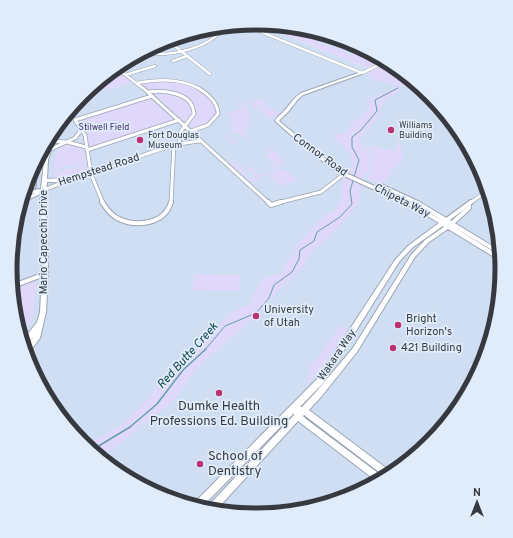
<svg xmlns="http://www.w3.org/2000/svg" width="513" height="538" viewBox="0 0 513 538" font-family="Overpass,sans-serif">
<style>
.built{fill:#cfdef2}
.green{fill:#dfd8fa}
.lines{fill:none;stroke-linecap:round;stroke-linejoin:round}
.stream-far1{stroke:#659fad;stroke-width:1}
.stream{stroke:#659fad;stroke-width:1.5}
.street-far2-casing{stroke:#9ba5b2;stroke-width:3.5}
.street-far1-casing{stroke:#9ba5b2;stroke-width:4.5}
.street-casing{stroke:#9ba5b2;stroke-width:6}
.secondary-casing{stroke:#9ba5b2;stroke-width:2}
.street-far2{stroke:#fff;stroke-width:2.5}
.street-far1{stroke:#fff;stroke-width:3}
.street{stroke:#fff;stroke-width:4}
.secondary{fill:#fff;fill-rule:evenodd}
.tram{stroke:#8d949e;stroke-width:1}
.poi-dot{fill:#ba3271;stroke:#e1ecfa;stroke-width:1.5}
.labels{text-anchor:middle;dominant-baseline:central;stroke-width:3.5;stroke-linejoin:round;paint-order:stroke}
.far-poi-label{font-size:9px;fill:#363a40;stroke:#e1ecfa;text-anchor:start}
.far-park-label{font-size:9px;fill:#423168;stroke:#e1ecfa}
.street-label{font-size:11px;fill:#363a40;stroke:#e1ecfa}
.poi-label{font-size:11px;fill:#363a40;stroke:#e1ecfa;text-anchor:start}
.water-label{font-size:12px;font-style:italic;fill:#114650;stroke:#e1ecfa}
.near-poi-label{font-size:13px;fill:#363a40;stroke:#e1ecfa}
.rim{fill:none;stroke:#363a40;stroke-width:5}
</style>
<rect width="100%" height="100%" fill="#e1ecfa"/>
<g class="built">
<polygon points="254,23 366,68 385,64 431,95 484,175 503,269 484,364 431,443 351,497 256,515 162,497 82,443 29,363 10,269 29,174 82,95 162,41"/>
<polygon points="340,39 351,41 364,50 358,51 351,57 335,47 318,43 321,40 334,44"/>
</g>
<g class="green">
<polygon points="254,23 340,39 334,44 321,40 318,43 344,50 350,56 355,50 364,50 425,91 373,80 368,76 372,68 367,68"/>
<polygon points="118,71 132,82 118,87 85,93"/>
<path d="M 154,81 C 179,81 199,85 214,104 L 212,104 L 216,107 L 214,107 L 217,110 C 215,120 203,128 192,129 L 187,124 C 190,121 194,118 196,115 C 201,104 179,92 172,90 C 164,89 157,90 150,91 L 141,84 Z"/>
<polygon points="394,86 400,87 400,91 382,102 378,117 360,138 361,144 371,153 370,165 362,182 358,204 331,236 312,252 299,272 282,287 259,313 203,363 186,382 175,399 114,448 99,455 85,445 120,426 148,399 164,375 199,348 211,333 233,311 250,304 253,295 263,278 279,274 286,269 283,267 294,253 296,246 325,215 336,209 342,195 341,187 343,179 353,163 349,152 335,138 335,135 349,131 352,122 361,118 369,108 367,103 368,99 389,91"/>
<path d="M 167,91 C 177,96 193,102 193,114 L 186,120 L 181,120 L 153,92 Z"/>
<polygon points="151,98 175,119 94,146 88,145 85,132 79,123 80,120"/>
<polygon points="250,98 260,99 276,112 282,113 275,118 267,118 266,115 257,109 266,107 263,104 255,108 249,104 258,101 255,99 247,102 245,100 251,99"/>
<path d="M 240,99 C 251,108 250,119 247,132 L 227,114 L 244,107 L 242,102 L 238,100 Z"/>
<polygon points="232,119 246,133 248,140 242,137 245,136 243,136 236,132 229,135 238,143 230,144 232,142 225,135 232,132 233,128 232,124 230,123"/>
<path d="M 403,133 L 400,145 L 404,160 C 389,168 394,175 383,184 L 368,180 C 369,170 378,158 368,148 L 373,146 L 395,151 Z"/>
<polygon points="67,144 82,147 87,163 76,167 73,164 54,171 53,162 60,146"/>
<path d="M 264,149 C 273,149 283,155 284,165 L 281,166 L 264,156 L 269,154 Z"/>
<polygon points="233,161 240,168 248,166 252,169 255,169 256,170 254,171 258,175 273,170 274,166 270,162 280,167 252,182 244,176 247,175 252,179 256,177 245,168 241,169 246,174 243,175 231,164 230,162"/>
<polygon points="87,164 87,171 57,179 52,178 54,173 70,168 72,170"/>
<polygon points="283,169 298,180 281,186 270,176 273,172"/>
<polygon points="194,274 240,275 239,291 192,290"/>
<polygon points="33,281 36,282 34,313 23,337 18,311 21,302 17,302 14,289"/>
<polygon points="337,326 348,329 323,366 306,386 310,367 309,362 314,363 339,328"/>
</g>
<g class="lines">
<g class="stream-far1">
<polyline points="403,79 404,77"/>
<polyline points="205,350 225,326 256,313 269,298 274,285 292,272 299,259 300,250 314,241 317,232 340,217 352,204 350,191 359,160 352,147 352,137 361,130 377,111 375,100 398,88"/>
</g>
<polyline class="stream" points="92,450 130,427 157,404 183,370 206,349"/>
<defs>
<g id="street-far2">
<polyline points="244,25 362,73 383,63"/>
<polyline points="167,40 210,74"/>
<path d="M 146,52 C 169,58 208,48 223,29"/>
<polyline points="173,61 187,56"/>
<polyline points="119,70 144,89"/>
<polyline points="125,75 155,66"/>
<path d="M 137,83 C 158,79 181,78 200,89"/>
</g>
<g id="street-far1">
<polyline points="143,88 269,203"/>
<path d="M 148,92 C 164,90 193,92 194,114 L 181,131 L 179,143"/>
<path d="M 191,131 L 208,125 L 218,114 C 218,102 208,94 198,88"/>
<polyline points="51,141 67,142 86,147"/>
<polyline points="49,150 75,138 82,129"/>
<polyline points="87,150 179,120"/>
<path d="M 44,190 C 64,181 81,177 102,170 C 135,159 166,144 201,141"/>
<polyline points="103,203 91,174 85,135 75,120 152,96"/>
<polyline points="171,203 174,144"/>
<polyline points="277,203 321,192 344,174"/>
<polyline points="470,203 487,191"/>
</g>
<g id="street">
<path d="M 102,202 C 106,208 111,215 117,218 C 136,228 165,224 171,202"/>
<polyline points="268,202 271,205 281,202"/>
<polyline points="444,222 471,202"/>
<polyline points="450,225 469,208 469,206"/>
<polyline points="13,286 45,274"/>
</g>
<g id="secondary">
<path d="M 361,72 L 364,73 L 303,95 C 296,100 293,107 287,113 C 284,116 281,118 279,121 L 319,154 L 346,173 L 416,205 L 445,222 L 416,204 L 376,185 L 377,184 L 381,184 L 420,202 L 499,250 L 500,255 L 452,226 L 500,256 L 501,261 L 499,260 L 448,229 L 429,242 L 415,257 L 357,352 L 321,397 L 309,410 L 390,471 L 383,475 L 304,415 L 303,416 L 306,419 L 382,476 L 375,480 L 298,421 L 218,508 L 209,506 L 210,504 L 294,415 L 294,413 L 204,505 L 195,503 L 196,501 L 318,378 L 395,260 L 409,245 L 439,223 L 412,207 L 342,175 L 315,156 L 275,121 C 277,116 281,115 284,111 C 290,105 293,98 301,93 ZM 443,226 L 444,227 L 425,240 L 411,255 L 353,348 L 315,393 L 302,407 L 300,407 L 324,382 L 399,262 L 413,247 Z"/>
<path d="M 47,147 L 51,150 L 48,160 L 47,179 C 53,179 63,177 69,180 C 63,183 54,182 47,182 L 46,195 L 48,274 L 46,312 L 40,338 L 28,354 L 27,354 L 26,348 L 34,336 L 27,345 L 25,346 L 24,339 L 37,322 L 40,312 L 42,274 L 40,194 L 23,202 L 24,198 L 35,193 L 25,195 L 25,191 L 41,189 L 44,160 L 42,155 L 45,150 L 46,151 L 46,149 Z"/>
</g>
</defs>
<use href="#street-far2" class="street-far2-casing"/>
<use href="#street-far1" class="street-far1-casing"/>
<use href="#street" class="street-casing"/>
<use href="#secondary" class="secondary-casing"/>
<use href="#street-far2" class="street-far2"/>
<use href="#street-far1" class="street-far1"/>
<use href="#street" class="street"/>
<use href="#secondary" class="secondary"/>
<polyline class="tram" points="24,197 36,188 38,160"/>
</g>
<g class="poi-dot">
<circle cx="391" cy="130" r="4"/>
<circle cx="140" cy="140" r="4"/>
<circle cx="256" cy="316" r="4"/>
<circle cx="398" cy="325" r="4"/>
<circle cx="393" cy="348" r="4"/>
<circle cx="219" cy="393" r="4"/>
<circle cx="200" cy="464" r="4"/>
</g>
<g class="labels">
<g class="far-poi-label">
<text x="399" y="125">Williams<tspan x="399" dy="10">Building</tspan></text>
<text x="148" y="135">Fort Douglas<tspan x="148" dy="10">Museum</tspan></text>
</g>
<g class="far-park-label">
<text x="104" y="127">Stilwell Field</text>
</g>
<g class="street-label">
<text transform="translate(320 155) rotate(36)">Connor Road</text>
<text transform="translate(99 170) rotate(-18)">Hempstead Road</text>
<text transform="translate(402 201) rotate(27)">Chipeta Way</text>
<text transform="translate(44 242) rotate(-90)">Mario Capecchi Drive</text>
<text transform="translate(337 355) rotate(-56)">Wakara Way</text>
</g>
<g class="poi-label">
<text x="264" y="310">University<tspan x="264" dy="13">of Utah</tspan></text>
<text x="406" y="319">Bright<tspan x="406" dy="13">Horizon's</tspan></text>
<text x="401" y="348">421 Building</text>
</g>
<g class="water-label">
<text transform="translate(188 356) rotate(-48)">Red Butte Creek</text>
</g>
<g class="near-poi-label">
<text x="219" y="407">Dumke Health<tspan x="219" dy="15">Professions Ed. Building</tspan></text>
<text x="208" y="457" text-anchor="start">School of<tspan x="208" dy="15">Dentistry</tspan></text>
</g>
</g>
<path d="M0 0H513V538H0ZM17 269a239 239 0 1 1 478 0a239 239 0 1 1-478 0Z" fill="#e1ecfa" fill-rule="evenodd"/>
<path class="rim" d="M17 269a239 239 0 1 1 478 0a239 239 0 1 1-478 0Z"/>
<g transform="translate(477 502)" stroke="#e1ecfa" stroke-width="3" paint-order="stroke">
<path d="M0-3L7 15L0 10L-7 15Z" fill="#363a40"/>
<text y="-6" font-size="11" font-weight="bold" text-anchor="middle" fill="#363a40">N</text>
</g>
</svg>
